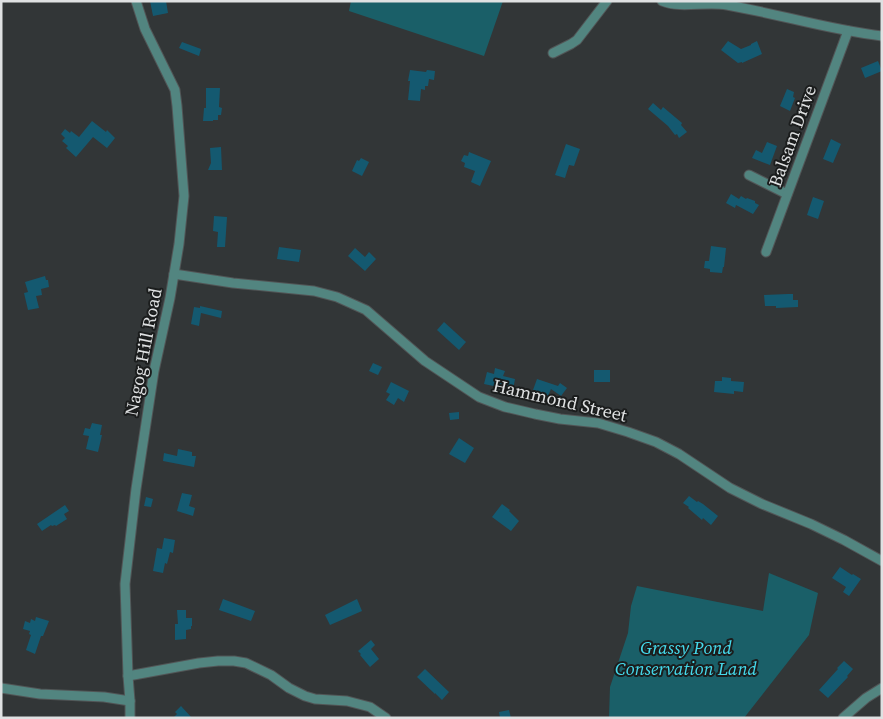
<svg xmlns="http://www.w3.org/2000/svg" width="883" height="719" viewBox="0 0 883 719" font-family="'Source Serif 4',serif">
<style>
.green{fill:#1a5f68}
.building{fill:#145970}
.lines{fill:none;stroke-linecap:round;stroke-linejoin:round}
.minor-casing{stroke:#515556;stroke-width:11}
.minor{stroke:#528580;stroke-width:9}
.labels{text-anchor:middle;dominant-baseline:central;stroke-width:4;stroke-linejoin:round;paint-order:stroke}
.street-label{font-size:18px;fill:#dfe1e2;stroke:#1b1d1d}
.park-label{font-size:18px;font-style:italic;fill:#45daec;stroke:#1b1d1d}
</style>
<rect width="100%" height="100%" fill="#323637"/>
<g class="green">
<polygon points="351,1 503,1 484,56 349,11"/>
<polygon points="769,573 818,593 809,635 744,718 609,718 610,687 628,633 631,606 637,586 763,611"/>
</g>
<g class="building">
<polygon points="150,1 166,1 168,13 153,16"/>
<polygon points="728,41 741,49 751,45 751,44 757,41 762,54 742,63 742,62 738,63 721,50"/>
<polygon points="182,42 201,49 199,56 179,48"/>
<polygon points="878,61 882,71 865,78 861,68"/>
<polygon points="410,70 426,72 427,70 435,71 434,80 429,79 428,86 425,86 425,90 421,89 420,101 408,100 410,81 408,81"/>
<polygon points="206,88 220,88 219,107 222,108 221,115 218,115 218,120 213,120 213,121 203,121 204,108 206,108"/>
<polygon points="787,89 794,92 793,97 795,98 790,111 780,106"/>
<polygon points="653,103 661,110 663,107 682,123 681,125 687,132 679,138 677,134 675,135 668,126 648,109"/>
<polygon points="92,121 106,132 107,130 115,138 107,148 93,137 76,157 66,148 68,146 62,141 65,138 61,134 65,129 70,133 71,131 79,137"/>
<polygon points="831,139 841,144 833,163 823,159"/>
<polygon points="767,142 777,146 770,165 752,158 756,150 762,153"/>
<polygon points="566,144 580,149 574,166 569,165 565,178 555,175"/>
<polygon points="221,147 222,170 208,170 211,163 210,148"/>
<polygon points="469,152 491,161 480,186 471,182 475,171 464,167 465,163 461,161 464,155 468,156"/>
<polygon points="361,158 369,162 362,176 352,171 357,160 359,161"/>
<polygon points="731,194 739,199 741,196 746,199 747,198 755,201 755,203 759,205 753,214 736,205 735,208 726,203"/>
<polygon points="813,197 824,201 818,219 807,215"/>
<polygon points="214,216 227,217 225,247 217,247 218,232 213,231"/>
<polygon points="711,246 726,248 724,267 723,267 722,273 710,272 710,269 704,268 705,261 709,261"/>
<polygon points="279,247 301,250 299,262 277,259"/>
<polygon points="355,248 365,257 369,252 376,259 365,271 348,256"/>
<polygon points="45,276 46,280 48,280 49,287 41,289 42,295 36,296 39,308 28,310 24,293 28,292 25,282"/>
<polygon points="788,294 793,294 793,300 798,300 798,307 776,308 776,306 765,306 764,295"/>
<polygon points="200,306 222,311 221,318 201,313 199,326 191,324 194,307 200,308"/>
<polygon points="444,322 466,342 459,350 437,330"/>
<polygon points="373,363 382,367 378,375 369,371"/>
<polygon points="495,368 505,371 503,376 515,379 513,390 484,384 487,372 494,374"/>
<rect x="594" y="370" width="16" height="12"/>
<polygon points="722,377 731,378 731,381 744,382 743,392 734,391 734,394 714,392 715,381 722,381"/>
<polygon points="537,379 558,386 560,383 567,388 561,396 551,389 548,396 533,390"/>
<polygon points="391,382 409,391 404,402 398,398 394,405 386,400 390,394 386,392"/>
<polygon points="459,412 459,419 450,420 449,413"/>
<polygon points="92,423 102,425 100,435 102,435 98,452 86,449 89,436 83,435 85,428 90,429"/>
<polygon points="459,438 474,448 465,463 449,454"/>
<polygon points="178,449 192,452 192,456 196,456 194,467 163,461 164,453 177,456"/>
<polygon points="182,493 192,495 189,506 195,508 193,516 177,511"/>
<polygon points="689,496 697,502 698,501 703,504 718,516 711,525 703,518 702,520 688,508 689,507 683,503"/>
<polygon points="146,497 153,499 151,507 144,506"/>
<polygon points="502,504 510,510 509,511 519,521 511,531 492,517"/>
<polygon points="65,505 69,511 64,514 67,519 56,526 55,525 52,526 51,525 42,531 37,524"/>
<polygon points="164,538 175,540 173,553 170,552 167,564 165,563 163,573 153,571 157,548 162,549"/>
<polygon points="840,567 852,575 853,574 861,579 849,596 843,592 846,587 832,578"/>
<polygon points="223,599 255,611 251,621 219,610"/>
<polygon points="357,599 362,611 330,625 325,615"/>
<polygon points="177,610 186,610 186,618 192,618 192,626 191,626 191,629 186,630 186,639 175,640 175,624 178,624"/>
<polygon points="36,617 49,621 43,636 41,636 35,654 26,650 31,635 29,634 30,631 23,629 25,621 30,623 31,619 35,621"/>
<polygon points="371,640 375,645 371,649 379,659 370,667 360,655 361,654 358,651"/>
<polygon points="844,661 853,669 847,676 848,677 828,698 819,690 838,669 837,668"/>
<polygon points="425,669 449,692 442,700 435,693 435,694 417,677"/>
<polygon points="181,706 192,718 173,718 177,714 175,712"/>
<polygon points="509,710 511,718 500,718 499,712"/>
</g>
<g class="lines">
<defs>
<g id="minor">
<path d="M 662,1 C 682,9 705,1 727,5 C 779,14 829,30 882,36"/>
<polyline points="553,53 571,44 577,40 607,1"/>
<polyline points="749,175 787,194"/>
<polyline points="766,252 848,31"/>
<polyline points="174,274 233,283 314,291 337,297 366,310 425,361 479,397 505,407 535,414 560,419 598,423 628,432 656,442 679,454 730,488 762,504 811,524 844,540 882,561"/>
<polyline points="128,676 199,663 218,661 234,661 246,663 271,675 289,688 305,696 315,699 347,701 370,707 386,718"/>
<polyline points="1,688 40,694 104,697 130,701"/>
<polyline points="130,718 130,701 128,676 125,584 136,489 154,371 170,298 179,244 184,196 177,106 175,90 145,29 136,1"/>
<polyline points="843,718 866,698 882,688"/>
</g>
</defs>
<use href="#minor" class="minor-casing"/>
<use href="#minor" class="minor"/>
</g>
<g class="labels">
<g class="street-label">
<text transform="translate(792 136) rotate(-70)">Balsam Drive</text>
<text transform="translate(143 352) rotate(-79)">Nagog Hill Road</text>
<text transform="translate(560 400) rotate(13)">Hammond Street</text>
</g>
<g class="park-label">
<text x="686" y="647">Grassy Pond<tspan x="686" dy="21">Conservation Land</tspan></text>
</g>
</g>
<rect width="883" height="719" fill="none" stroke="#dfe1e2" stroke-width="5"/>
</svg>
